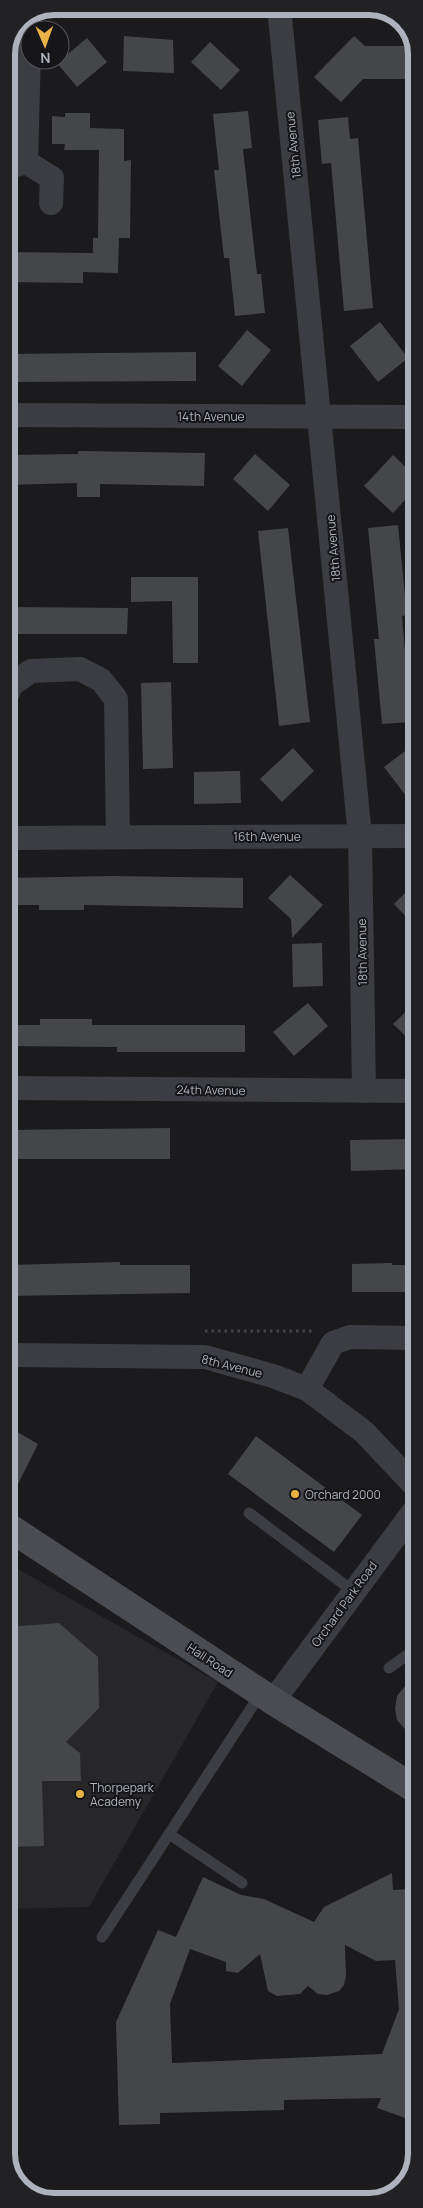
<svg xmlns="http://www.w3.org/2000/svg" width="423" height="2208" viewBox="0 0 423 2208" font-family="Manrope,sans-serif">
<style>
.built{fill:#27272a}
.building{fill:#45464a;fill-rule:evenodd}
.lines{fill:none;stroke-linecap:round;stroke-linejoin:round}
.path{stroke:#424449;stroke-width:3;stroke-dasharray:2.5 4;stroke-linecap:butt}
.lane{stroke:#3c3d42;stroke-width:11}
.street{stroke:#3c3d42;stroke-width:24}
.secondary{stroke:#4a4c52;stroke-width:28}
.poi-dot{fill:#eab246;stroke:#161618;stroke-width:2}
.labels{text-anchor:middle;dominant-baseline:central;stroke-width:4;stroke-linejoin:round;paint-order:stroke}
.street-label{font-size:12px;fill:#aeb2bc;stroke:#161618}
.poi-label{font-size:12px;fill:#aeb2bc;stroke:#161618;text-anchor:start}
.rim{fill:none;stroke:#aeb2bc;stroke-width:6}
</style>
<rect width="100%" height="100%" fill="#1b1b1d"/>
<polygon class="built" points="7,1563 218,1682 89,1907 7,1909"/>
<g class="building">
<polygon points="124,36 173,40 174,73 123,71"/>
<polygon points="354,36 365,46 415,46 416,79 363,79 341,102 314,77"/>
<polygon points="87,38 107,62 77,87 57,63"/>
<polygon points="210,42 240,70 221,90 191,62"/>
<polygon points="248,111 252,148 243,149 257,274 261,274 265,313 235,316 229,258 224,258 214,170 219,170 213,114"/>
<polygon points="65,113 90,113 90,128 124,129 124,161 131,160 130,238 119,238 118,273 83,272 83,283 6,282 6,252 93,253 93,238 98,238 99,150 64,150 65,144 52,144 52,116 65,117"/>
<polygon points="348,117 350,139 358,138 373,308 344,311 331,163 322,164 318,120"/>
<polygon points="380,322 408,358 378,382 350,346"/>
<polygon points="247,330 271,350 242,386 218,366"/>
<polygon points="196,352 196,381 6,382 6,354"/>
<polygon points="78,451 205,453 204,486 100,484 100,497 77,497 77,483 6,485 6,455 78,454"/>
<polygon points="255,454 290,485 268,511 233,479"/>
<polygon points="393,455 416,477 416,488 393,513 364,486"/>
<polygon points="398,525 407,615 402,616 411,722 382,724 374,639 379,639 368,528"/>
<polygon points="288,528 310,722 279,726 258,531"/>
<polygon points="131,577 198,577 198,663 173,663 172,601 131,602"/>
<polygon points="6,607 128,608 127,634 6,634"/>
<polygon points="171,682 173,768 143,769 141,683"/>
<polygon points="413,745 416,790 416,809 384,767"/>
<polygon points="293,748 314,771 282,802 260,779"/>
<polygon points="240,771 241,803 194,804 194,772"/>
<polygon points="290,875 323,905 292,938 291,919 268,898"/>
<polygon points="112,876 243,878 243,908 84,905 84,910 39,910 39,905 6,905 6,878"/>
<polygon points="416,882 416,927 394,904"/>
<polygon points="322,943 323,986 293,987 292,944"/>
<polygon points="416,1002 416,1026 417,1047 393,1024"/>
<polygon points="308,1003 328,1026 294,1056 273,1032"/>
<polygon points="40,1019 92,1019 92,1025 245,1025 245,1052 117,1052 117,1047 6,1046 6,1025 40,1025"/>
<polygon points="170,1128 170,1159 6,1159 6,1130"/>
<polygon points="417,1139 417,1169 351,1171 350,1140"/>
<polygon points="120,1262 120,1265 190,1265 190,1293 7,1296 7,1265"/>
<polygon points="392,1263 392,1265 417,1265 417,1292 352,1292 352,1264"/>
<polygon points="7,1426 38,1444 7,1506"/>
<polygon points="256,1436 362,1515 334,1552 228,1474"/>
<polygon points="59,1623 98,1657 99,1708 66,1742 80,1753 81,1781 42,1781 44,1846 11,1847 9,1793 11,1793 12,1754 7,1750 7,1627"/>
<polygon points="417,1671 417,1743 397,1720 395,1709 397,1696"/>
<path d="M 392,1873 L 393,1890 L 410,1889 L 411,1908 L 417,1908 L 417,2104 L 411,2120 L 377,2108 L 381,2098 L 284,2100 L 284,2110 L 160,2113 L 160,2124 L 119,2125 L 116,2022 L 158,1930 L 176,1937 L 203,1877 L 241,1895 L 264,1899 L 314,1922 L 324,1907 ZM 345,1945 L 376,1961 L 395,1960 L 399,2009 L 382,2054 L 172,2063 L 170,2004 L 190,1949 L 226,1962 L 226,1971 L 238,1973 L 260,1954 L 268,1991 L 277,1996 L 300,1994 L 308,1986 L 318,1994 L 327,1995 L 339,1991 L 344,1985 L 346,1976 Z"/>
</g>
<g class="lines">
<polyline class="path" points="205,1331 313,1331"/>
<g class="lane">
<polyline points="249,1513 353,1591"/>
<polyline points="389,1668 417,1648"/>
<polyline points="169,1834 242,1883"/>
<polyline points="102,1937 261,1693"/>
</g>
<g class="street">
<polyline points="279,7 360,836 364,1091"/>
<polyline points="30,16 26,162 52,178 51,203"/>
<polyline points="6,168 26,162"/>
<polyline points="6,415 416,417"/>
<polyline points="6,697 12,684 31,671 80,669 101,680 116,699 118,837"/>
<polyline points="6,838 416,836"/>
<polyline points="6,1088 417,1091"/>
<polyline points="7,1355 205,1357 273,1376 307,1389 364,1432 417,1488"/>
<polyline points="307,1389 333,1343 350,1337 417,1338"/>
<polyline points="273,1701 417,1507"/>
</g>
<polyline class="secondary" points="7,1526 273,1701 417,1790"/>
</g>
<g class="poi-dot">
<circle cx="295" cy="1494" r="5"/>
<circle cx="80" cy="1794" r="5"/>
</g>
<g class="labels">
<g class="street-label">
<text transform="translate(293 145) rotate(-96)">18th Avenue</text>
<text x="211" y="416">14th Avenue</text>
<text transform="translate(333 548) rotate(-95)">18th Avenue</text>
<text x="267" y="836">16th Avenue</text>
<text transform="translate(362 952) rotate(-91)">18th Avenue</text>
<text transform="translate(211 1090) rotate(1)">24th Avenue</text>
<text transform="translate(232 1366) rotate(14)">8th Avenue</text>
<text transform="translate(344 1604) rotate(-54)">Orchard Park Road</text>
<text transform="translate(210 1660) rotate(33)">Hall Road</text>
</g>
<g class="poi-label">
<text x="305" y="1494">Orchard 2000</text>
<text x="90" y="1787">Thorpepark<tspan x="90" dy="14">Academy</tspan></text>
</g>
</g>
<path d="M0 0H423V2208H0ZM54 15H369A39 39 0 0 1 408 54V2154A39 39 0 0 1 369 2193H54A39 39 0 0 1 15 2154V54A39 39 0 0 1 54 15Z" fill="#222225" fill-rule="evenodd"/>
<path class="rim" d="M54 15H369A39 39 0 0 1 408 54V2154A39 39 0 0 1 369 2193H54A39 39 0 0 1 15 2154V54A39 39 0 0 1 54 15Z"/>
<g transform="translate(45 45) rotate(178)"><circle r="24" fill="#161618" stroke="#53545a"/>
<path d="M0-4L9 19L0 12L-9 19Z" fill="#eab246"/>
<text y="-8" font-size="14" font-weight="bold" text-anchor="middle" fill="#aeb2bc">N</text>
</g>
</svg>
